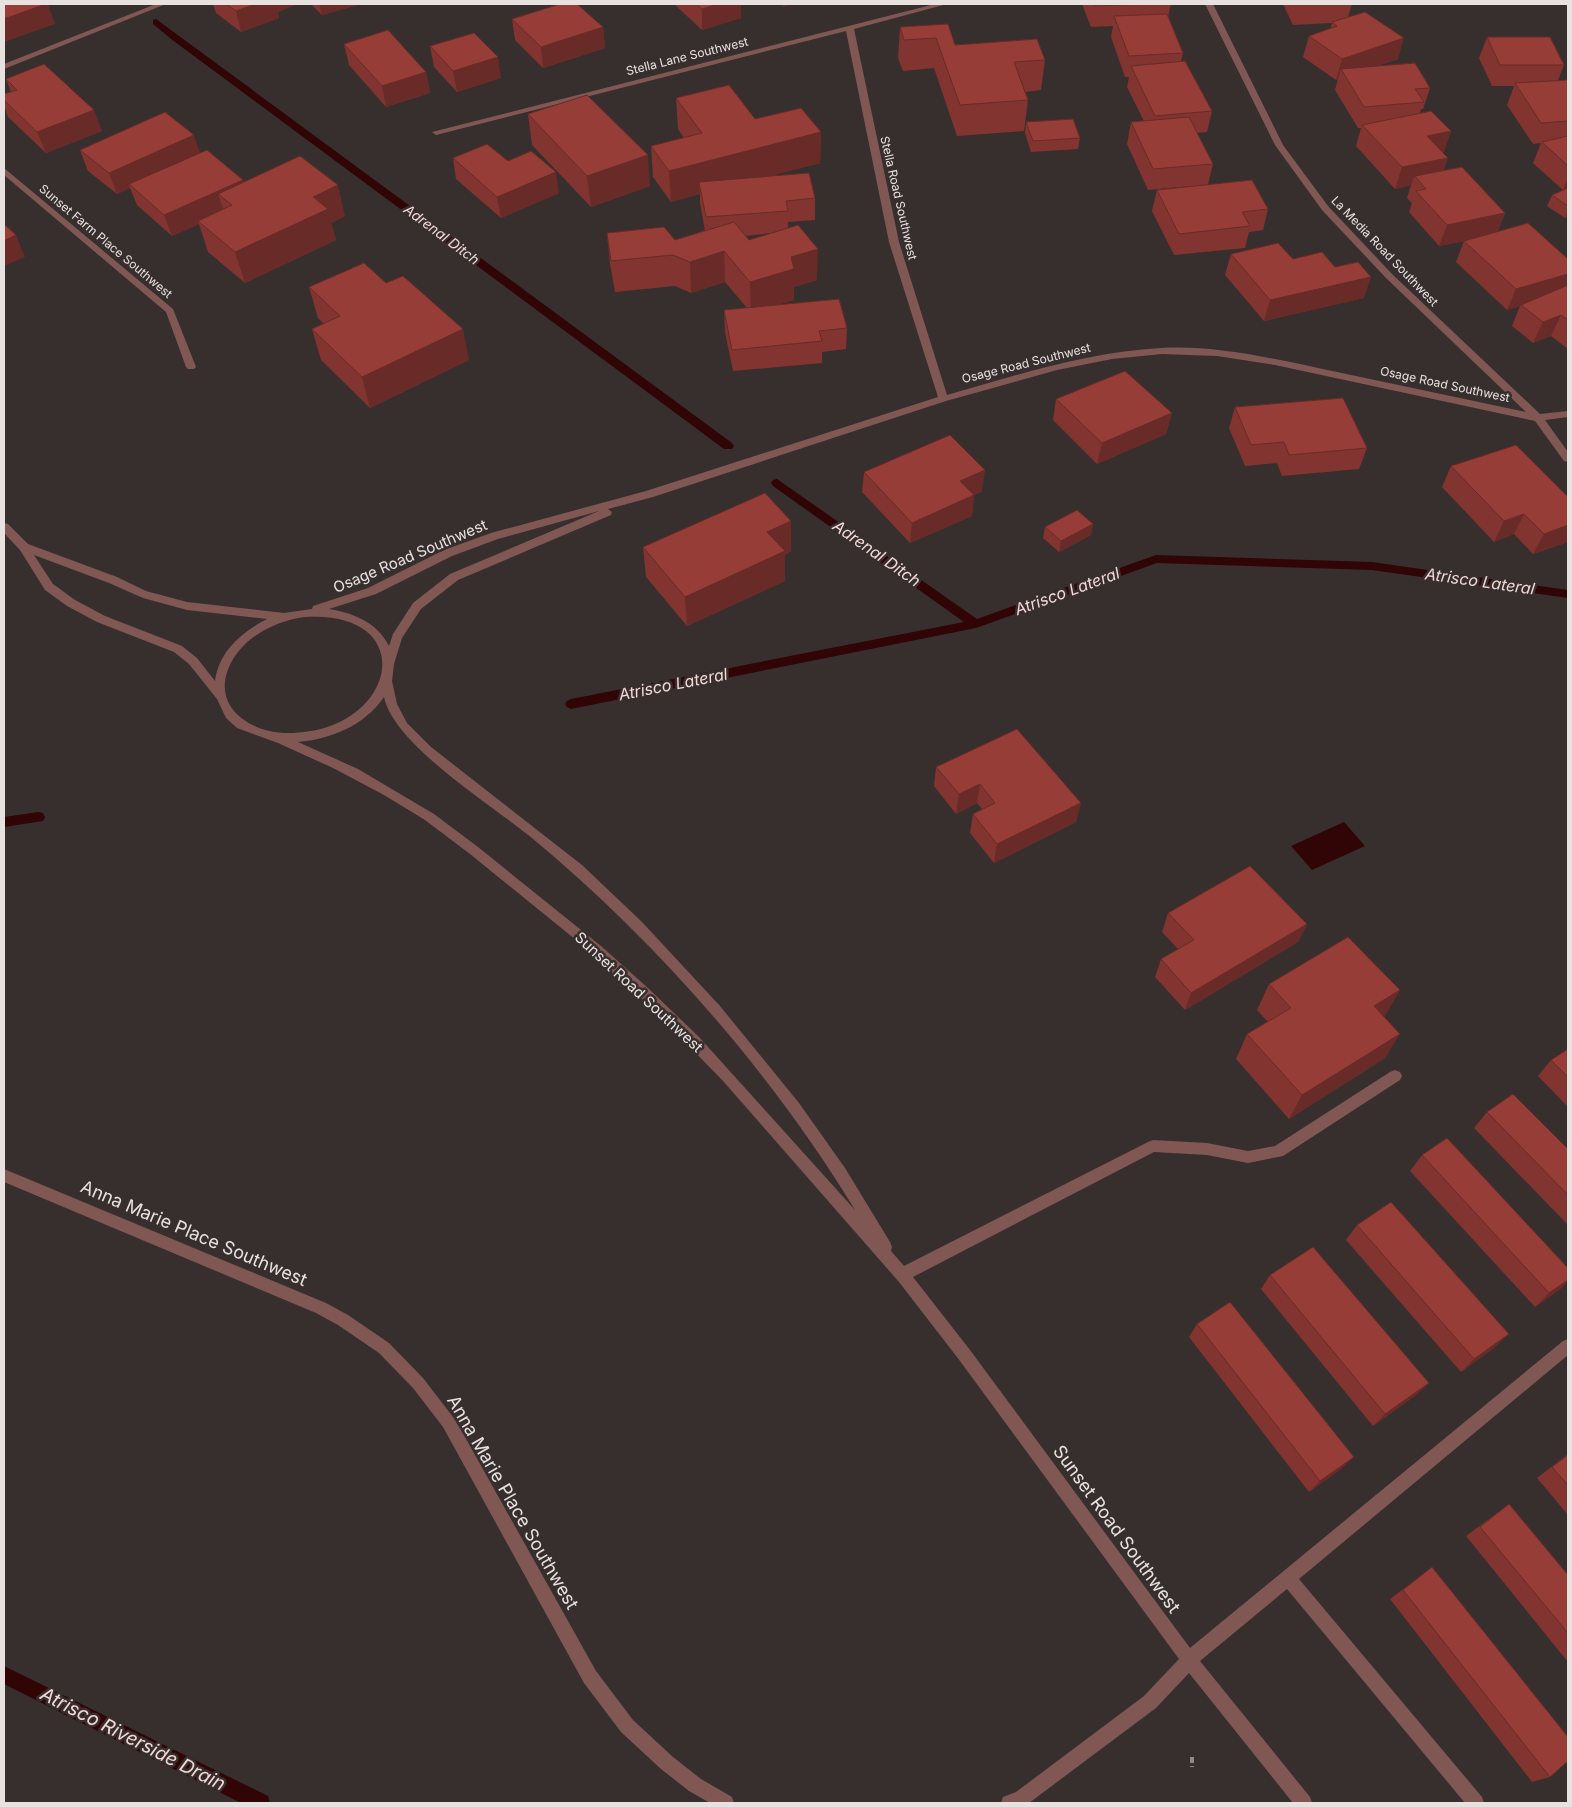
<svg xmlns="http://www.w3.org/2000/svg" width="1572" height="1807" viewBox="0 0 1572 1807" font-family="Inter,sans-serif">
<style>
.water{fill:#310405}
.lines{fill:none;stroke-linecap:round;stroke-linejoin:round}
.stream{fill:#310405;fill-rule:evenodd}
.path{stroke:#8f8887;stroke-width:4;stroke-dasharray:6 3;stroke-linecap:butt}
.minor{fill:#805753;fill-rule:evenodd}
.wall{fill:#813430;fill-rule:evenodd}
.shaded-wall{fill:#692b27}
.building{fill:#963d38;stroke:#692b27}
.labels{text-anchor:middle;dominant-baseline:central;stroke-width:5;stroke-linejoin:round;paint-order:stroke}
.far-street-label{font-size:12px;fill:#e7e1e0;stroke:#372f2e}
.far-water-label{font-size:14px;font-style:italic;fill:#f3d8d5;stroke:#372f2e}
.street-label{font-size:15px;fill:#e7e1e0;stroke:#372f2e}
.water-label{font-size:16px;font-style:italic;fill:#f3d8d5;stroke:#372f2e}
.near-street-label{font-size:18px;fill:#e7e1e0;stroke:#372f2e}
.near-water-label{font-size:19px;font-style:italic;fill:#f3d8d5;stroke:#372f2e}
</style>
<rect width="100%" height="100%" fill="#372f2e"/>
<polygon class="water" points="1344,822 1365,846 1312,870 1291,846"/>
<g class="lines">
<g class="stream">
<polygon points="156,19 732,443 734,446 732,449 724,449 171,39 153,24 153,20"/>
<polygon points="777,479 977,619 1156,555 1372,562 1568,590 1568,598 1372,570 1157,563 976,628 571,709 567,707 565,704 567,701 571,699 964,622 773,486 771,483 773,480"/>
<polygon points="38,812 43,813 45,817 43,821 4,827 4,817"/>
<polygon points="4,1666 268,1796 270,1803 241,1803 4,1684"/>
</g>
<polyline class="path" points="1192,1757 1192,1767"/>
<g class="minor">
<polygon points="156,4 166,4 4,69 4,64"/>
<path d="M 935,4 L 947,4 L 854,29 L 899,242 L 947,395 C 1017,375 1087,352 1161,348 C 1220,345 1279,360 1337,372 C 1400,385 1463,399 1526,412 L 1386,278 L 1322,210 L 1275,145 L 1205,4 L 1213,4 L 1283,145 L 1328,206 L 1392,274 L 1540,414 L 1568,411 L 1568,417 L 1545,420 L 1568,452 L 1568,462 L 1564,461 L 1535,421 L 1275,365 L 1217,356 L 1162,354 L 1112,359 L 1057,370 L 946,401 L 653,497 L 608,509 L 612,512 L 611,515 L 458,580 L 421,609 L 402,638 L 394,664 L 392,681 L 397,704 L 407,723 L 431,747 L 582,865 L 642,922 L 720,1006 L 799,1103 L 845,1168 L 890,1242 L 892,1247 L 891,1251 L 904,1266 L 1148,1142 L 1153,1140 L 1207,1143 L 1248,1151 L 1275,1146 L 1390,1072 L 1395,1070 L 1400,1072 L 1402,1076 L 1400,1080 L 1283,1156 L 1248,1163 L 1207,1155 L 1154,1152 L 913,1277 L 970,1350 L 1190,1648 L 1563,1341 L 1568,1339 L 1568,1355 L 1299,1579 L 1482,1797 L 1484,1803 L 1465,1803 L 1287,1589 L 1200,1661 L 1310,1797 L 1312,1803 L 1293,1803 L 1189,1673 L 1156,1708 L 1029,1803 L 1001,1803 L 1003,1797 L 1016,1792 L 1144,1696 L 1179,1659 L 960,1361 L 899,1282 L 723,1081 L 654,1010 L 576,940 L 470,854 L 425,820 L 384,795 L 333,768 L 278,743 L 237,728 L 226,718 L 217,699 L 189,664 L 174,652 L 97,622 L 67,606 L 45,590 L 20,550 L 4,533 L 4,523 L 8,524 L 28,544 L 117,577 L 146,591 L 187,602 L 284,613 L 312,609 L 313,606 L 368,588 L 444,550 L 491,533 L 646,491 L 938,397 L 889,242 L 846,31 L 436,135 L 432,132 ZM 599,511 L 450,574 L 413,603 L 393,634 L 389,646 C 377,622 353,613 329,609 L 376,594 L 452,556 L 498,539 ZM 34,555 L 109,583 L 143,598 L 187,610 L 267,619 C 242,632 219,651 215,681 L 197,658 L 182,646 L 105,616 L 75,600 L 53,584 ZM 305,617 C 422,609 398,733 288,733 C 248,733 208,704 232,661 C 247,635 276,621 305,617 ZM 384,697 C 394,745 493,806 532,838 C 655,940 772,1073 855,1210 L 699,1037 L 648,988 L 601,946 L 478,847 L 434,814 L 358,769 L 298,742 C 331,739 364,726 384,697 Z"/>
<polygon points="4,168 173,309 196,367 194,369 188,369 186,367 166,312 4,175"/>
<polygon points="4,1169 326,1303 348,1315 389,1343 423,1378 453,1417 465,1437 596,1671 633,1720 673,1757 701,1779 732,1797 734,1803 710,1803 689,1791 661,1769 621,1732 584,1683 443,1427 413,1388 379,1353 338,1325 316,1313 4,1182"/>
</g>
</g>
<g class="wall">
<polygon points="213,4 294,4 295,5 278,12 279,18 241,32 216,13"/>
<polygon points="311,4 361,4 322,15"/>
<polygon points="674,4 743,4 741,4 741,18 702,30"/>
<polygon points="1082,4 1171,4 1168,17 1183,53 1181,61 1212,111 1207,132 1197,133 1213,164 1208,185 1268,209 1263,230 1249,232 1245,248 1174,255 1152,211 1157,190 1191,186 1148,190 1127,144 1131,122 1144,121 1127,87 1129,77 1125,77 1111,37 1113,26 1091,27"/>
<polygon points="1283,4 1352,4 1348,17 1398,59 1377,66 1430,88 1423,109 1421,109 1420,113 1451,131 1443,152 1444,170 1505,213 1498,231 1568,259 1568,349 1551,336 1533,343 1512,326 1520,306 1507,310 1456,262 1464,241 1439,246 1409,212 1412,203 1407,198 1411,185 1395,189 1356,146 1361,128 1358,128 1335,90 1338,79 1336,80 1303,57 1309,36 1330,29 1332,23 1293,25"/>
<polygon points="512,19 603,27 605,48 543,68 515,40"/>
<polygon points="948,24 955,45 1045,60 1041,90 1025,92 1028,100 1024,131 957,136 934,68 903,71 898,58 900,27"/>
<polygon points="1487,37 1564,65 1558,80 1568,80 1568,217 1565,218 1547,206 1552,195 1563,190 1533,163 1541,143 1533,144 1507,105 1514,86 1492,86 1479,58"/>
<polygon points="344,44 426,72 430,93 386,107 349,65"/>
<polygon points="430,46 501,78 457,92 434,67"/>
<polygon points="6,79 102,131 46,153 8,117 4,106 4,94 11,92"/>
<path d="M 676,98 L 755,119 L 821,132 L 820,163 L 770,176 L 815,198 L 815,220 L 788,222 L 788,228 L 817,280 L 794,287 L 794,300 L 776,305 L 847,328 L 846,349 L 822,352 L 822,363 L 733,371 L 725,332 L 724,310 L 747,308 L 725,282 L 691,293 L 675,286 L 615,292 L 610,264 L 607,233 L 675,240 L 705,231 L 700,203 L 700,194 L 671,202 L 653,177 L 651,146 L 684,138 L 678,129 ZM 772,233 L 749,240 L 745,236 Z"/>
<polygon points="528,114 650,186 591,207 532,145"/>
<polygon points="1026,122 1080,138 1078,149 1031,152 1025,133"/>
<polygon points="80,150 200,153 244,182 345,216 331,223 336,240 245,283 208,252 199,224 172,236 137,205 130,188 117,194 88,171"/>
<polygon points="453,158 559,193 501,218 456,179"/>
<polygon points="1231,254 1293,259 1364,298 1264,321 1225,275"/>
<polygon points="309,287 469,360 370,408 321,360 312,329 324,324 318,318"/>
<polygon points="1056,399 1172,413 1166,434 1097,464 1053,420"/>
<polygon points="1235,407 1367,448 1359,469 1282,476 1277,463 1245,466 1229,428"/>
<polygon points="1451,466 1568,497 1568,542 1533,554 1514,534 1494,542 1442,487"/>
<polygon points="864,472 982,491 974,495 972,516 910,543 862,492"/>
<polygon points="791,521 791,551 785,555 785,581 687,626 646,577 643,547"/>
<polygon points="1093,524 1091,535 1059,552 1043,538 1045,527"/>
<polygon points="936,767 1076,822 994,863 970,833 973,814 982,809 977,803 956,814 934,786"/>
<polygon points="1168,913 1307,924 1298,942 1185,1010 1155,977 1161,959 1178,949 1162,932"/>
<polygon points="1269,984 1400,990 1384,1016 1385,1058 1289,1119 1236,1059 1247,1034 1268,1022 1257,1010"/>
<polygon points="1568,1049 1568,1107 1538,1076 1551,1060"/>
<polygon points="1487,1112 1568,1149 1568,1225 1474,1128"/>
<polygon points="1422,1155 1568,1268 1568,1281 1560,1289 1535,1307 1410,1171"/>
<polygon points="1357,1225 1495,1347 1461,1372 1346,1240"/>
<polygon points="1270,1275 1429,1383 1416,1395 1373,1426 1261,1289"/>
<polygon points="1197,1324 1342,1468 1309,1492 1189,1337"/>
<polygon points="1568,1454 1568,1515 1537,1478"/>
<polygon points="1509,1504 1568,1575 1568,1662 1466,1536"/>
<polygon points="1432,1567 1550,1777 1532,1782 1390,1599 1419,1577"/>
</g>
<g class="shaded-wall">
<polygon points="46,4 48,4 55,24 4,42 4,19"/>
<polygon points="255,4 294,4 295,5 278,12 279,18 241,32 236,11"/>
<polygon points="319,4 361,4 322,15"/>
<polygon points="718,4 743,4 741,4 741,18 702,30 702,9"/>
<polygon points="783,4 792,4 783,7"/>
<polygon points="603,27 605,48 543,68 541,47"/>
<polygon points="1404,38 1398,59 1346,77 1341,69 1338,79 1336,80 1342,59"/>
<polygon points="498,57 501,78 457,92 453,71"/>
<polygon points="426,72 430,93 386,107 382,86"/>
<polygon points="94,110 102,131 46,153 37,132"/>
<polygon points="1451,131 1444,152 1420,157 1427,136"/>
<polygon points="821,132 820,163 701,194 699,182 700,194 671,202 669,171"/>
<polygon points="194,135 201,156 129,184 130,188 117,194 109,173"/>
<polygon points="648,155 650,186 591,207 587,176"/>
<polygon points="1448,158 1441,179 1415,176 1411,185 1395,189 1402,167"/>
<polygon points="556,172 559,193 501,218 497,197"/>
<polygon points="1568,178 1568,189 1563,190"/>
<polygon points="243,180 249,201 232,205 218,194 224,212 198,221 199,224 172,236 164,215"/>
<polygon points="338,185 345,216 331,223 336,240 245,283 235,252 313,197"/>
<polygon points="1568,211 1568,217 1565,218"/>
<polygon points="1505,213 1497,234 1439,246 1447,225"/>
<polygon points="16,235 25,257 4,266 4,241"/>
<polygon points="818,249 817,280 794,287 794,300 751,313 750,282 791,257"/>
<polygon points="724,251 725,282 691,293 690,262"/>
<polygon points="1568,274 1568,292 1521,305 1520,306 1507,310 1516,289"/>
<polygon points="1371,277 1364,298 1264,321 1270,300"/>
<polygon points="1561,315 1551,336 1533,343 1543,322"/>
<polygon points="463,329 469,360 370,408 362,377"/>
<polygon points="1172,413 1166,434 1097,464 1102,443"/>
<polygon points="985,470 982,491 958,501 960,481"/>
<polygon points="974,495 972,516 910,543 912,523"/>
<polygon points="1524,514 1514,534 1494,542 1504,521"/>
<polygon points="791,521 791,551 785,555 785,581 687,626 685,597 767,532"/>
<polygon points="1093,524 1091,535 1059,552 1061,541"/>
<polygon points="1568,525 1568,542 1533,554 1544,534"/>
<polygon points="980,784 977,803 956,814 959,794"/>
<polygon points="1081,803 1076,822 994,863 997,844"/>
<polygon points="1307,924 1298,942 1185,1010 1191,993"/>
<polygon points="1400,990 1385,1016 1359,1031 1374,1006"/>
<polygon points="1400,1034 1385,1058 1289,1119 1302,1095"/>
<polygon points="1568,1280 1568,1281 1560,1289 1535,1307 1549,1293"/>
<polygon points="1509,1334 1495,1347 1461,1372 1474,1359"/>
<polygon points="1429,1383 1416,1395 1373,1426 1385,1414"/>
<polygon points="1354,1457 1342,1468 1309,1492 1320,1481"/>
</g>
<g class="building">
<polygon points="4,4 46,4 4,19"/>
<polygon points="226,4 255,4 236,11"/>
<polygon points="560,4 577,4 603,27 541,47 512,19"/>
<polygon points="696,4 718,4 702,9"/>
<polygon points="1093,4 1145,4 1094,6"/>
<polygon points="1365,12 1404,38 1342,59 1309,36 1337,26 1332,22"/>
<polygon points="1167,14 1183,53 1129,56 1114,16"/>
<polygon points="948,24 955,45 1037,39 1045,60 1014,62 1028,100 960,105 936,38 904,40 900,27"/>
<polygon points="388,30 426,72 382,86 344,44"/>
<polygon points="474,33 498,57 453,71 430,46"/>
<polygon points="1487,37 1550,37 1564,65 1500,65"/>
<polygon points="1185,61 1212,111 1155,116 1131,66"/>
<polygon points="1415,63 1430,88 1415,89 1424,102 1364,107 1341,69"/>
<polygon points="44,64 94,110 37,132 4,100 4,94 17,90 6,79"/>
<polygon points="1568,80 1568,121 1541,123 1515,83"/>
<polygon points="729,85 755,119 801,108 821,132 669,171 651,146 702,133 676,98"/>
<polygon points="587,95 648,155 587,176 528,114"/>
<polygon points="1431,111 1451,131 1427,136 1448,158 1402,167 1362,125"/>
<polygon points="165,112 194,135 109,173 80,150"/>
<polygon points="1189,117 1213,164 1153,169 1131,122"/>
<polygon points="1073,119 1080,138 1033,141 1026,122"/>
<polygon points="1568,136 1568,166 1542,142"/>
<polygon points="487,144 508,161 531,151 556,172 497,197 453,158"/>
<polygon points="207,150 243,180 164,215 129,184"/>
<polygon points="300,156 338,185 313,197 328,209 235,252 198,221 232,205 218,194"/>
<polygon points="1462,167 1505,213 1447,225 1416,191 1426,189 1415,176"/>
<polygon points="809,173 815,198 786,201 788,211 706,217 699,182"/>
<polygon points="1252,180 1268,209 1242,212 1250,226 1179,234 1157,190"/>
<polygon points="1568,188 1568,206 1552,195"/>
<polygon points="734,222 749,240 798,225 818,249 791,257 794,269 750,282 724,251 690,262 673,255 611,261 607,233 664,227 675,240"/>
<polygon points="1528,223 1568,259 1568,274 1516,289 1464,241"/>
<polygon points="4,224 16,235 4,241"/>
<polygon points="1278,243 1293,259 1322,252 1335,267 1358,262 1371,277 1270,300 1231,254"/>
<polygon points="364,263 386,283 403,276 463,329 362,377 312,329 340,316 309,287"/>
<polygon points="1568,285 1568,320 1561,315 1543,322 1521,305"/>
<polygon points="839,299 847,328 819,331 822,341 732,350 724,310"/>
<polygon points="1125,371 1172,413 1102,443 1056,399"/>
<polygon points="1343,398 1367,448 1289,455 1284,442 1251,445 1235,407"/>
<polygon points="950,435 985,470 960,481 974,495 912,523 864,472"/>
<polygon points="1516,445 1568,497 1568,525 1544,534 1524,514 1504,521 1451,466"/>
<polygon points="765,493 791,521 767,532 785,551 685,597 643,547"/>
<polygon points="1077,510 1093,524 1061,541 1045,527"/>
<polygon points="1017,729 1081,803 997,844 973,814 995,803 980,784 959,794 936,767"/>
<polygon points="1250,866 1307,924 1191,993 1161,959 1194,940 1168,913"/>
<polygon points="1348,937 1400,990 1374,1006 1400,1034 1302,1095 1247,1034 1291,1008 1269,984"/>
<polygon points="1568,1049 1568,1077 1551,1060"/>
<polygon points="1513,1094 1568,1149 1568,1195 1487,1112"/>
<polygon points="1447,1138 1568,1268 1568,1280 1549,1293 1422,1155"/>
<polygon points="1391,1202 1509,1334 1474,1359 1357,1225"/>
<polygon points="1313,1247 1429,1383 1385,1414 1270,1275"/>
<polygon points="1230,1302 1354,1457 1320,1481 1197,1324"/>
<polygon points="1568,1455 1568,1485 1552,1467"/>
<polygon points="1509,1504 1568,1575 1568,1633 1480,1527"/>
<polygon points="1432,1567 1568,1737 1568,1761 1550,1777 1403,1590"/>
</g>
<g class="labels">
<g class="far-street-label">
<text transform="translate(687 56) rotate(-14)">Stella Lane Southwest</text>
<text transform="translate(899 198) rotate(77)">Stella Road Southwest</text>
<text transform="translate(106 241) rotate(40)">Sunset Farm Place Southwest</text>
<text transform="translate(1385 251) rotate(46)">La Media Road Southwest</text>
<text transform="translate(1026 363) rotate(-14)">Osage Road Southwest</text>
<text transform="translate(1445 384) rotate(12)">Osage Road Southwest</text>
</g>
<g class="far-water-label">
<text transform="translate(442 234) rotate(37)">Adrenal Ditch</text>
</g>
<g class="street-label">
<text transform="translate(410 556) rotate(-23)">Osage Road Southwest</text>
<text transform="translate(639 992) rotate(43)">Sunset Road Southwest</text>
</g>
<g class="water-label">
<text transform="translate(877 553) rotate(35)">Adrenal Ditch</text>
<text transform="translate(1480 581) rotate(8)">Atrisco Lateral</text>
<text transform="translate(1067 591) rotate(-20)">Atrisco Lateral</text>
<text transform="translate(673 684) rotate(-11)">Atrisco Lateral</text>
</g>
<g class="near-street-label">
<text transform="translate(194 1233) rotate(23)">Anna Marie Place Southwest</text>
<text transform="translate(513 1502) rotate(60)">Anna Marie Place Southwest</text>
<text transform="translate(1117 1529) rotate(54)">Sunset Road Southwest</text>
</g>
<g class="near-water-label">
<text transform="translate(133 1739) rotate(27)">Atrisco Riverside Drain</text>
</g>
</g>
<rect width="1572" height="1807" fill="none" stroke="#e7e1e0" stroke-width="10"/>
</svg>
